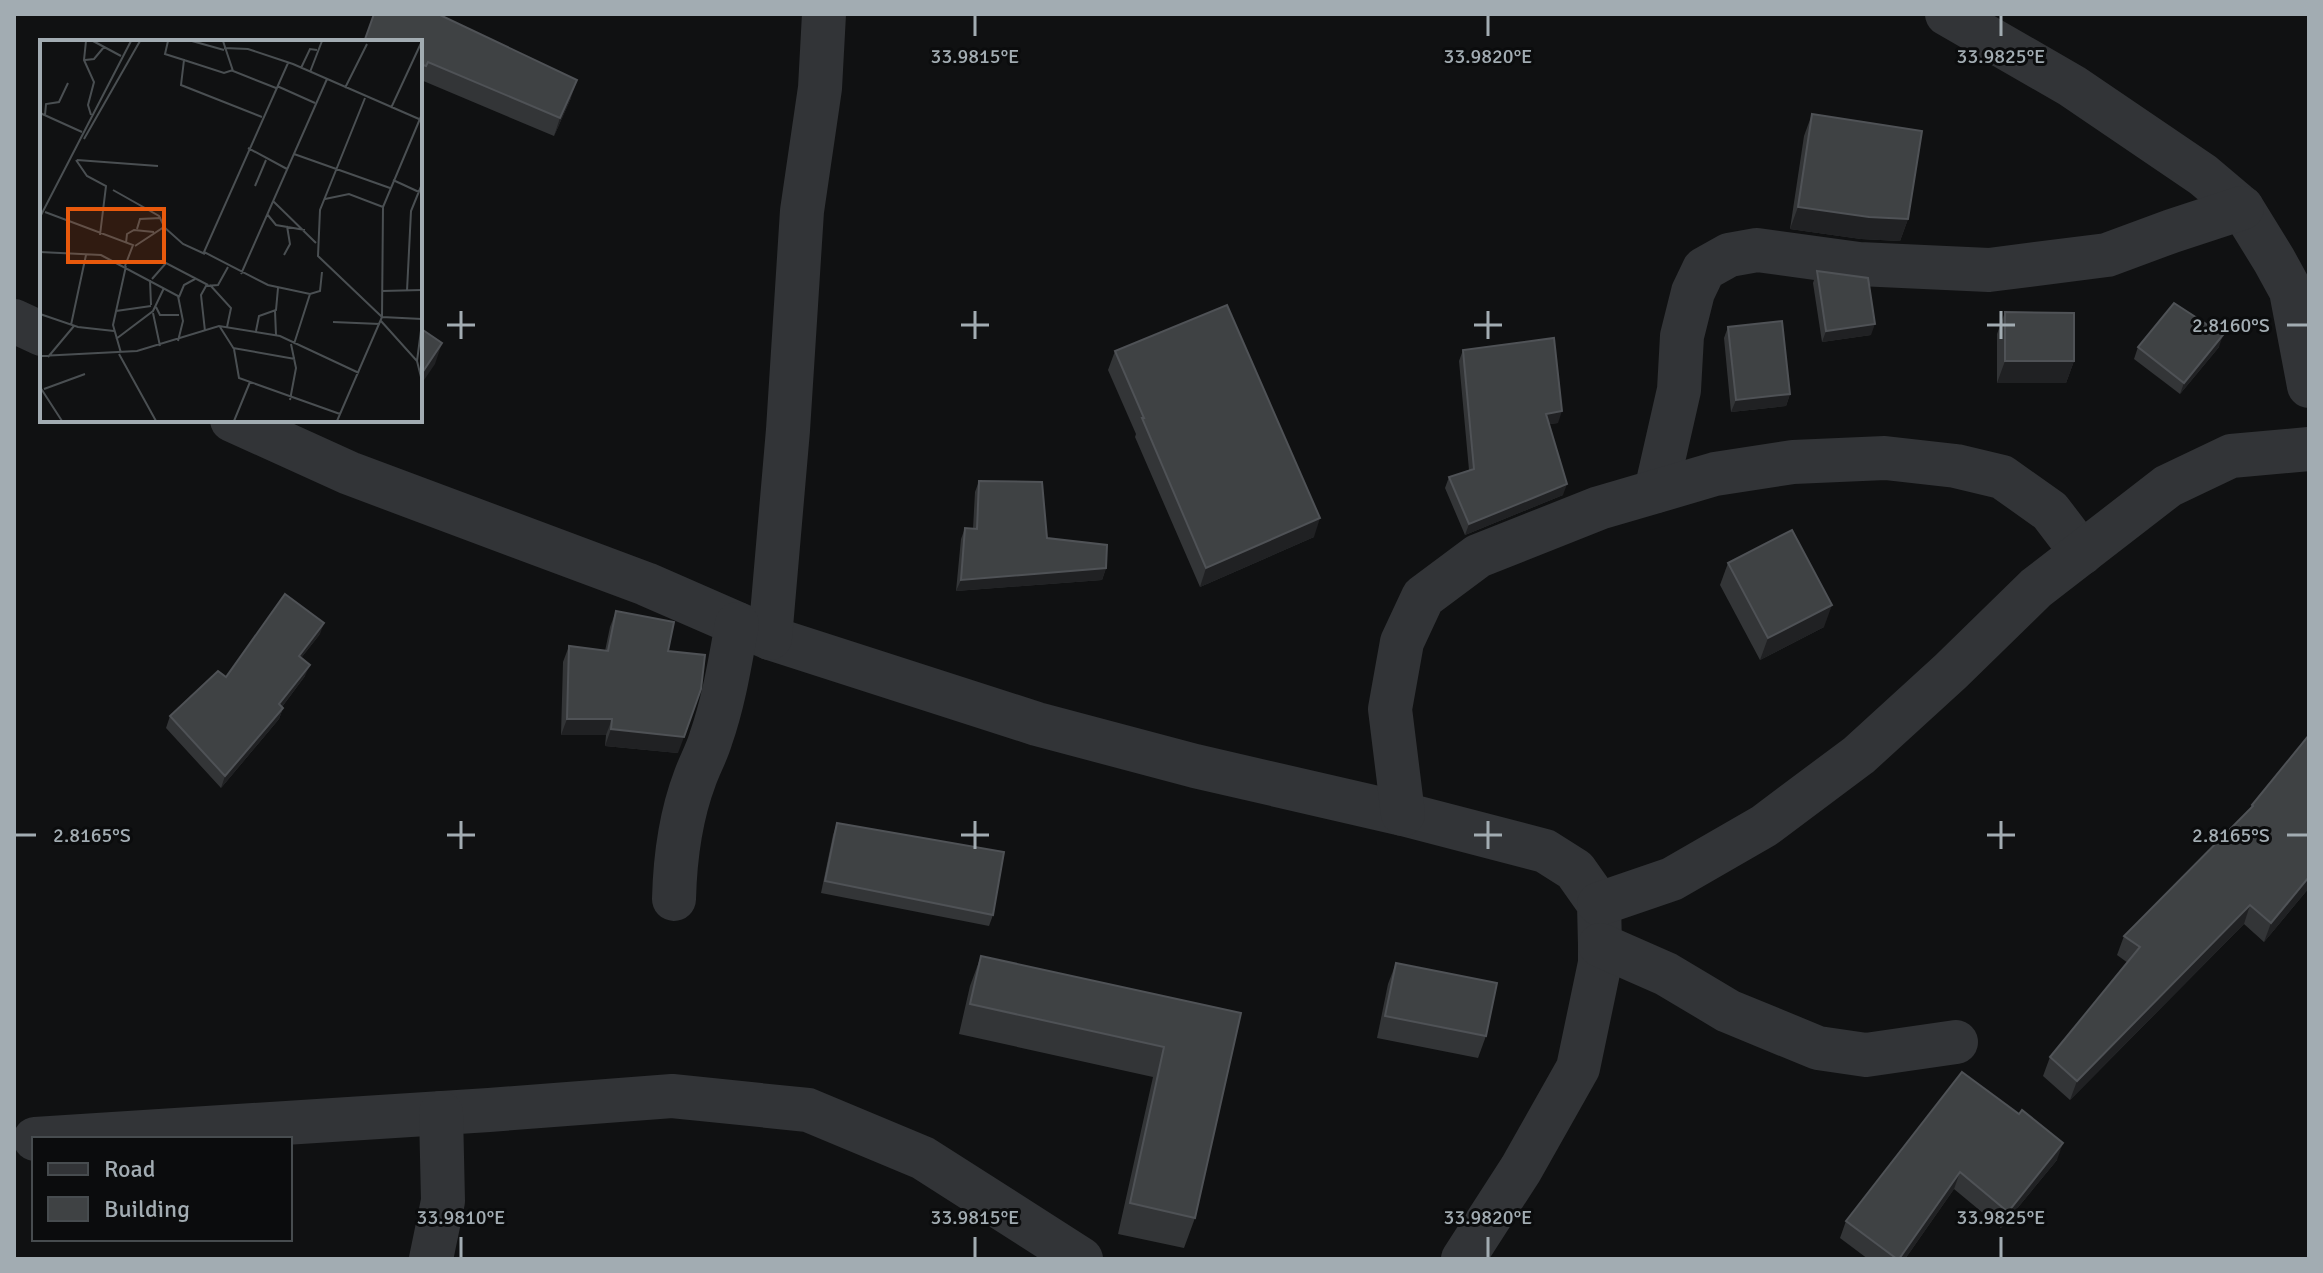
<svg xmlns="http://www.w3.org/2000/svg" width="2323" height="1273" viewBox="0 0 2323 1273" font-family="Signika,sans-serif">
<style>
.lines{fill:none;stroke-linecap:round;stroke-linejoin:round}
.minor{stroke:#323437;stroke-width:44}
.wall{fill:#333537}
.shaded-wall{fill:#202123}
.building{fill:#3f4244;stroke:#4f5256;stroke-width:2}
.ticks{fill:none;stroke:#a2acb2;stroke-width:3}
.inset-road{fill:none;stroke:#4a4f52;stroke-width:2}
.view{fill:#e8590c;fill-opacity:0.15;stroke:#e8590c;stroke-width:4}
.inset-edge{fill:none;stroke:#a2acb2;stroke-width:4}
.ticks-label{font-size:20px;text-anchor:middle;fill:#a2acb2;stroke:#0b0c0d;stroke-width:6;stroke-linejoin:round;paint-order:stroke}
</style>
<rect width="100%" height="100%" fill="#101112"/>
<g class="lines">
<g class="minor">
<polyline points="1947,14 2072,86 2203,175 2242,208 2274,260 2291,291 2309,386"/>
<polyline points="14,321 42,334"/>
<polyline points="232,420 349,473 646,584 770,638 1037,724 1195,766 1403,814 1545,851 1575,870 1599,904 1600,945 1600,963 1578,1068 1521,1169 1463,1259"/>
<polyline points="1656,491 1679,390 1682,336 1693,292 1704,269 1729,255 1757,250 1859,264 1989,270 2107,255 2172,231 2242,208"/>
<polyline points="770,638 788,430 802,211 820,88 824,14"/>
<polyline points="1403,814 1390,709 1402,642 1423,597 1478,556 1599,508 1715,474 1793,462 1885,458 1956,466 2002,477 2050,511 2082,553"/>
<path d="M 674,899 C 675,859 681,815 695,778 C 700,764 707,752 711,738 C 724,701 730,662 737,624"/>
<polyline points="1599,904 1672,879 1764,826 1859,755 1951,671 2036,588 2168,486 2231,456 2309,449"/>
<polyline points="1600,945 1666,974 1728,1011 1818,1048 1866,1055 1956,1042"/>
<polyline points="35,1139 489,1110 672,1096 808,1110 923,1158 1081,1259"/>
<polyline points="431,1259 443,1201 441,1113"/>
</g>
</g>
<g class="wall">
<polygon points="420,42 571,98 554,136 421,80 420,83"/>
<polygon points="1812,114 1908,219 1900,241 1861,239 1790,229 1804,136"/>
<polygon points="1817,271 1871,335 1822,342 1813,283"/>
<polygon points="2005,312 2074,361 2066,383 1997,383 1997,334"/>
<polygon points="1728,327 1790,394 1786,406 1731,412 1724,338"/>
<polygon points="2138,347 2219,347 2180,394 2134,359"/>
<polygon points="1463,350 1558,423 1549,424 1563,495 1465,535 1445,488 1449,477 1469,470 1459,361"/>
<polygon points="1115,351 1314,537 1200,587 1135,437 1136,434 1108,370"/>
<polygon points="979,481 1047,538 1106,568 1102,580 956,591 961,539 965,528 973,529 975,492"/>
<polygon points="1728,563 1824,627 1760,660 1720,585"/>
<polygon points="616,611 668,651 678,753 605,746 606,735 561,735 563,662 569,646 605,651 610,627"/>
<polygon points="320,634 301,658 305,676 282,707 283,708 279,719 221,788 166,728 170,716 226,677"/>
<polygon points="2252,805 2309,888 2264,942 2244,924 2070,1100 2043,1076 2050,1057 2128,963 2117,955 2124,936 2250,809"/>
<polygon points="837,823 993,915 989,926 821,893 833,835"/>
<polygon points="981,956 1241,1013 1195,1218 1184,1248 1118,1234 1153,1077 959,1034 970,986"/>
<polygon points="1396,963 1486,1036 1478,1058 1377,1038 1388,984"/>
<polygon points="2019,1114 2057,1160 2001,1228 1954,1189 1905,1259 1868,1259 1840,1238 1846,1221"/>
</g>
<g class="shaded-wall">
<polygon points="577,80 571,98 554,136 560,118"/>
<polygon points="1798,207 1908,219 1900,241 1861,239 1790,229"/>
<polygon points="1875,324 1871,335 1822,342 1826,331"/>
<polygon points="2223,335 2219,347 2180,394 2184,383"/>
<polygon points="442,343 435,364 420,386 420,376"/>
<polygon points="2005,361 2074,361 2066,383 1997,383"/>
<polygon points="1790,394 1786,406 1731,412 1736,400"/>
<polygon points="1562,411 1558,423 1542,425 1546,414"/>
<polygon points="1567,484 1563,495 1465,535 1469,524"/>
<polygon points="1320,518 1314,537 1200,587 1206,568"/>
<polygon points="1106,568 1102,580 956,591 961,580"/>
<polygon points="1832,605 1824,627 1760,660 1768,638"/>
<polygon points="324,623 320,634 294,667 299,656"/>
<polygon points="310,665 305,676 275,716 279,704"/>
<polygon points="283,708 279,719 221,788 225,776"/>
<polygon points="567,719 612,719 606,735 561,735"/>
<polygon points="611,729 684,737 678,753 605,746"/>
<polygon points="2309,877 2309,888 2264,942 2271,923"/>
<polygon points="2250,905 2244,924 2070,1100 2077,1081"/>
<polygon points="2063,1143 2057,1160 2001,1228 2008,1212"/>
<polygon points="1960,1172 1954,1189 1905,1259 1899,1259"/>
</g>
<g class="building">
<polygon points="374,14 438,14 577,80 560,118 428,62 426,66 420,64 420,42 364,42"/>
<polygon points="1812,114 1922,131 1908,219 1869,217 1798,207"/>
<polygon points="1817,271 1868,278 1875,324 1826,331"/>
<polygon points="2174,303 2223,335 2184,383 2138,347"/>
<polygon points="1227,305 1320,518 1206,568 1142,418 1144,418 1115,351"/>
<polygon points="2005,312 2074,313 2074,361 2005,361"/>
<polygon points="1782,321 1790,394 1736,400 1728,327"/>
<polygon points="420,328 442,343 420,376"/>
<polygon points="1554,338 1562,411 1546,414 1567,484 1469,524 1449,477 1474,469 1463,350"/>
<polygon points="979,481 1042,482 1047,538 1107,545 1106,568 961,580 965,528 977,529"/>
<polygon points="1792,530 1832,605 1768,638 1728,563"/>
<polygon points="285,594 324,623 299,656 310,665 279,704 283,708 225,776 170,716 218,671 226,677"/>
<polygon points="616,611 674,622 668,651 705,655 701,689 684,737 611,729 612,719 567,719 569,646 608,651"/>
<polygon points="2309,735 2309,877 2271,923 2250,905 2077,1081 2050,1057 2140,947 2124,936 2253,806 2252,805"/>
<polygon points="837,823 1004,852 993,915 825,881"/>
<polygon points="981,956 1241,1013 1195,1218 1130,1203 1164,1047 970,1004"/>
<polygon points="1396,963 1497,983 1486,1036 1385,1016"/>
<polygon points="1962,1072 2019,1114 2022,1110 2063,1143 2008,1212 1960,1172 1899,1259 1897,1259 1846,1221"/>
</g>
<path class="ticks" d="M 975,16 L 975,36M 1488,16 L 1488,36M 2001,16 L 2001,36M 461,311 L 461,339M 975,311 L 975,339M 1488,311 L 1488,339M 2001,311 L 2001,339M 447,325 L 475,325M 961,325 L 989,325M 1474,325 L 1502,325M 1987,325 L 2015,325M 2287,325 L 2307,325M 461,821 L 461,849M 975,821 L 975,849M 1488,821 L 1488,849M 2001,821 L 2001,849M 16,835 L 36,835M 447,835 L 475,835M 961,835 L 989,835M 1474,835 L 1502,835M 1987,835 L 2015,835M 2287,835 L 2307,835M 461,1237 L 461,1257M 975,1237 L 975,1257M 1488,1237 L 1488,1257M 2001,1237 L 2001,1257"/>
<g transform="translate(40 40)">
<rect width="382" height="382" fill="#101112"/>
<path class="inset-road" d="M 46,1 L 44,20 L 54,42 L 48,65 L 51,75M 53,1 L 81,16M 128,1 L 125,14 L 144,20 L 141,45 L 222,77M 152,1 L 184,10M 183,1 L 193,31 L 236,48M 184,8 L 208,9 L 253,24 L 379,79M 45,20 L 54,19 L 64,7M 144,20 L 184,33 L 193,30M 248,23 L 164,212 L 228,245 L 270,254 L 280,251 L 282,232M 261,28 L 270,9 L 277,10M 270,32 L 282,1M 237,46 L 275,63M 305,48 L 327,4M 325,58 L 280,170 L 278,216 L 342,277 L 382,279M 351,68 L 382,1M 0,73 L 42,92M 5,75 L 6,64 L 19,62 L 28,43M 44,99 L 100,1M 208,108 L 247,129M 254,114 L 350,148M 36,120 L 47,136 L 66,146 L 60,195M 37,120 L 118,126M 353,140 L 379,152M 215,146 L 226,120M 73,150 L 119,176 L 125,188M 285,159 L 309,154 L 343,167M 233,161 L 276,203M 5,172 L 93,205 L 85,226M 227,174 L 236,185 L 265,190M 0,177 L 91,1M 97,189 L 100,179 L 121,178M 86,203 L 87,194 L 94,190 L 114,192M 95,206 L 124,187 L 143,204 L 165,214M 0,212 L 61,215 L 138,256 L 143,281 L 138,301M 244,215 L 250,204 L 247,186M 201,234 L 287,39M 112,239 L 126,223 L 168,245M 110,240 L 111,265M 170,245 L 191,268 L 187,287M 342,251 L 382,250M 367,251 L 371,171 L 382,144M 139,257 L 144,245 L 155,239M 116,267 L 120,275 L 139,275M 76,271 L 111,266M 235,271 L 236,295M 113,273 L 120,306M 0,274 L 38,287 L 74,291M 341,281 L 377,321 L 382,341M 293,282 L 340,284M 31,285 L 46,215M 180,287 L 194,309 L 199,338 L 300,374M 165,291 L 161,255 L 166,246 L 178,245 L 188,227M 216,291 L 219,276 L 236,270 L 238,248M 76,299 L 113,271 L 124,248M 254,304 L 270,254M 193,308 L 255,319M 81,313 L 73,285 L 86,226M 79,314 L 116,381M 0,316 L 97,311 L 179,286 L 240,296 L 319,333M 8,317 L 34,286M 377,321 L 382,283M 0,347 L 22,381M 4,349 L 45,334M 250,360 L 256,328 L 251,304M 194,381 L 210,342M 297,381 L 342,277 L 343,167 L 382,74"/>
<path class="view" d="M 28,169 L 124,169 L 124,222 L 28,222 Z"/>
<rect width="382" height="382" class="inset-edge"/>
</g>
<g class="ticks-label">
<text x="975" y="63">33.9815°E</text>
<text x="1488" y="63">33.9820°E</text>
<text x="2001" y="63">33.9825°E</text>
<text x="2231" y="332">2.8160°S</text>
<text x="92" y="842">2.8165°S</text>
<text x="2231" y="842">2.8165°S</text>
<text x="461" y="1224">33.9810°E</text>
<text x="975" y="1224">33.9815°E</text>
<text x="1488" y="1224">33.9820°E</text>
<text x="2001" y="1224">33.9825°E</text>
</g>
<rect width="2323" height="1273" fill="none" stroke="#a2acb2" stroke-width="32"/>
<rect x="32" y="1137" width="260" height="104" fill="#0b0c0d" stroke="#474c4f" stroke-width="2"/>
<rect x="48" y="1163" width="40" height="12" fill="#323437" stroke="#474c4f" stroke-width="2"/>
<text x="104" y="1177" font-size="24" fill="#a2acb2">Road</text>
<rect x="48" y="1197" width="40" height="24" fill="#3f4244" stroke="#474c4f" stroke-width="2"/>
<text x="104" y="1217" font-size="24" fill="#a2acb2">Building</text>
</svg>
